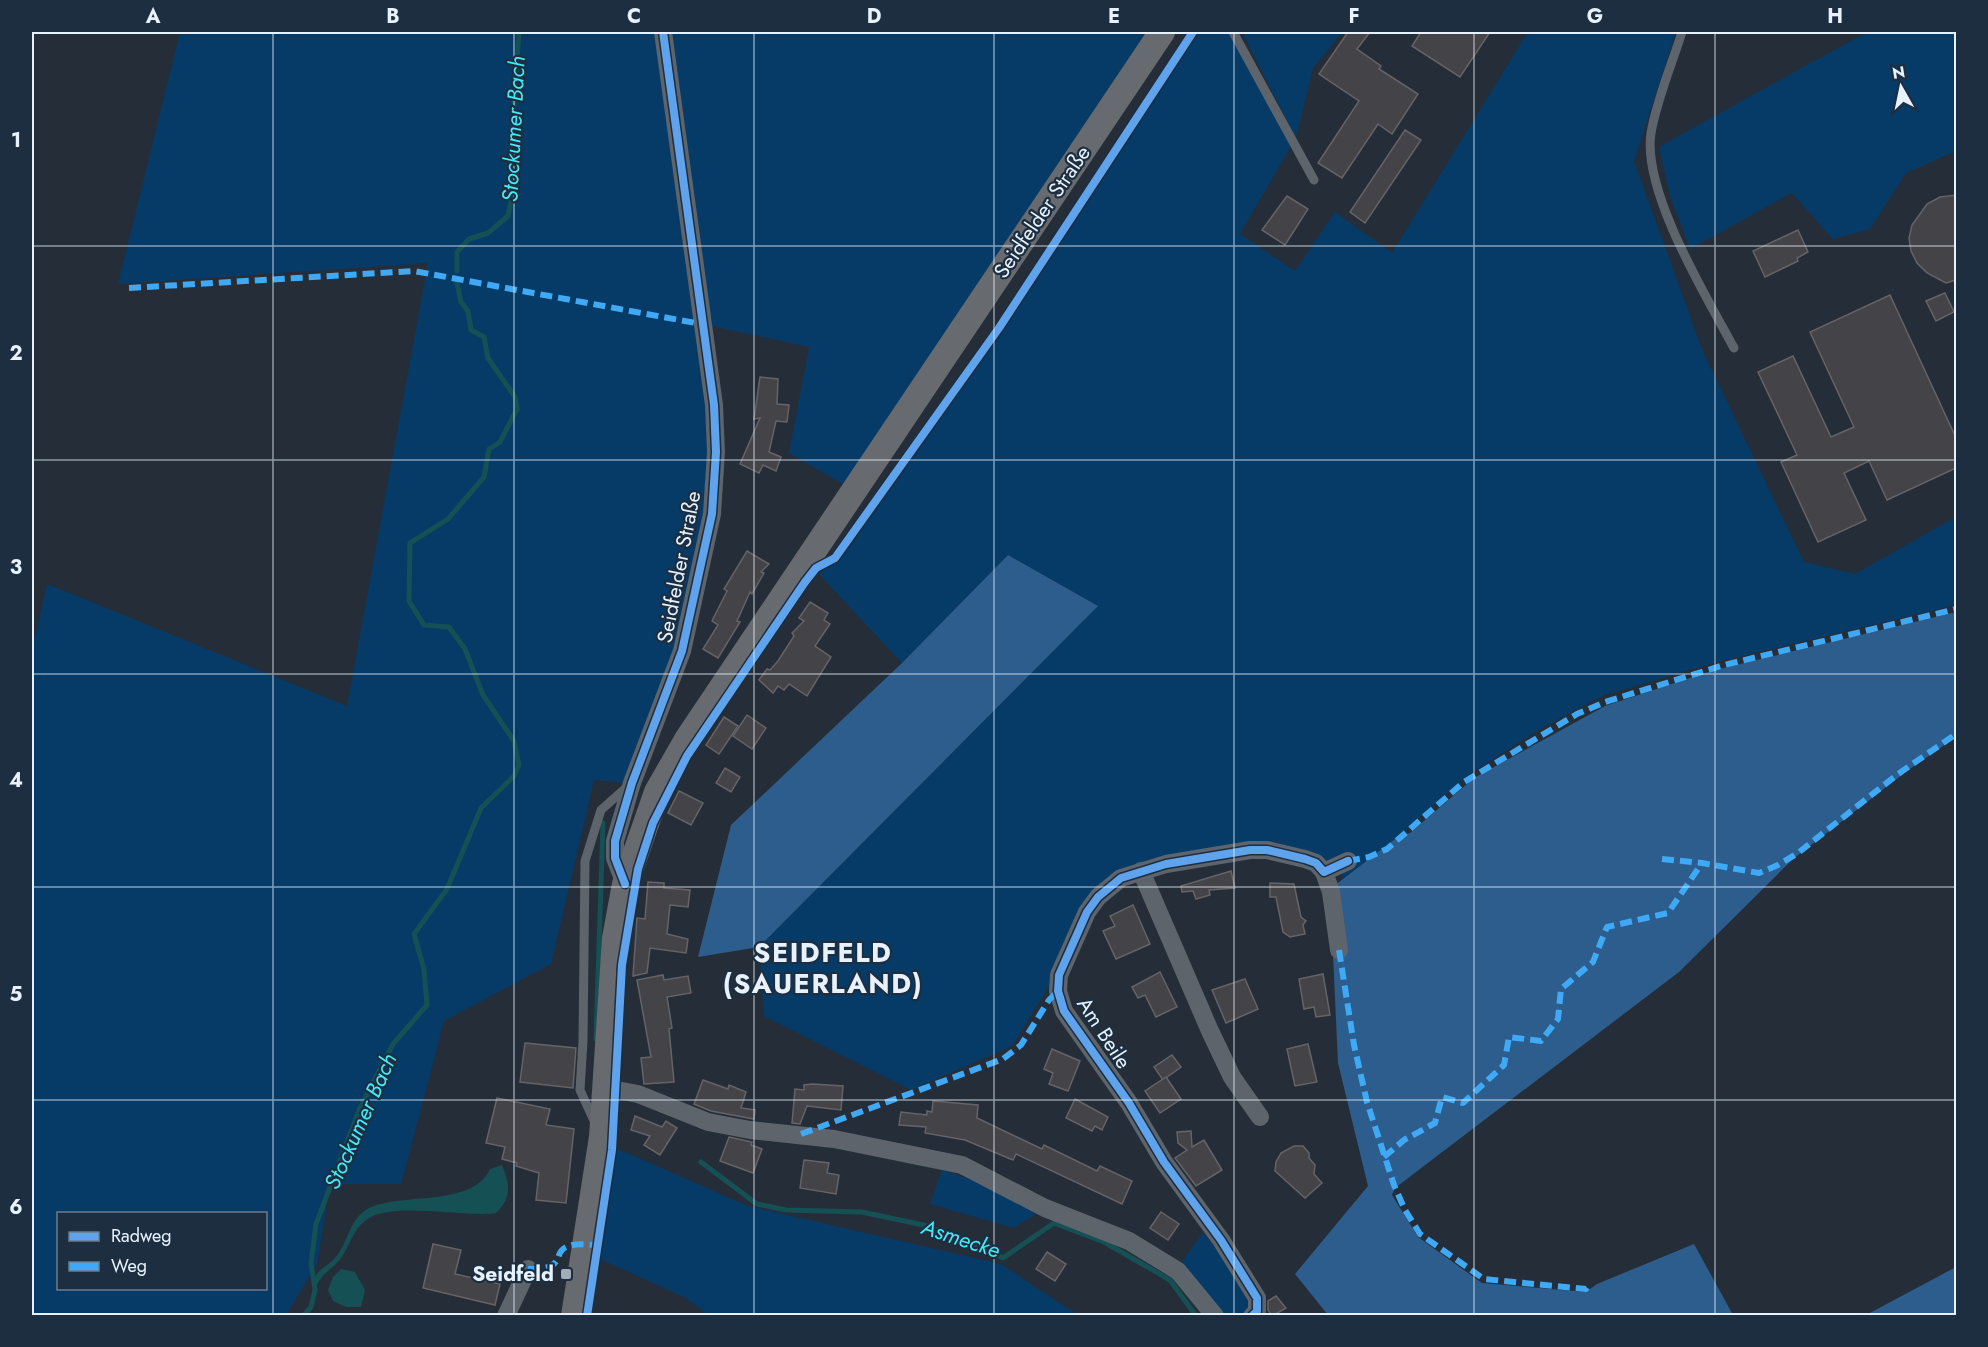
<svg xmlns="http://www.w3.org/2000/svg" width="1988" height="1347" viewBox="0 0 1988 1347" font-family="Jost,sans-serif">
<style>
.green{fill:#063b67;fill-rule:evenodd}
.forest{fill:#2d5d8c}
.water{fill:#155055}
.lines{fill:none;stroke-linecap:round;stroke-linejoin:round}
.stream{stroke:#155055;stroke-width:5}
.building{fill:#444347;stroke:#656366;stroke-width:1.5}
.lane{stroke:#5d646c;stroke-width:9}
.street{stroke:#5d646c;stroke-width:18}
.secondary{stroke:#676a6e;stroke-width:26}
.quiet{stroke:#3fa9f5;stroke-width:6;stroke-dasharray:12 6;stroke-linecap:butt}
.cycleway-casing{stroke:#1d2e40;stroke-width:11}
.cycleway{stroke:#60a3ed;stroke-width:8}
.grid{fill:none;stroke:#e7f2fe;stroke-width:1.5;stroke-opacity:0.55}
.poi-dot{fill:#a3adb9;stroke:#1d2e40;stroke-width:2}
.labels{text-anchor:middle;dominant-baseline:central;stroke-width:4.5;stroke-linejoin:round;paint-order:stroke}
.street-label{font-size:21px;fill:#e7f2fe;stroke:#1d2e40}
.poi-label{font-size:21px;font-weight:bold;fill:#e7f2fe;stroke:#1d2e40;text-anchor:end}
.water-label{font-size:22px;font-style:italic;fill:#43ebf8;stroke:#1d2e40}
.district-label{font-size:27px;font-weight:bold;letter-spacing:1.5px;fill:#e7f2fe;stroke:#1d2e40}
.neatline{fill:none;stroke:#e7f2fe;stroke-width:2}
.grid-label{font-size:20px;text-anchor:middle;font-weight:bold;fill:#e7f2fe}
</style>
<rect width="100%" height="100%" fill="#252e38"/>
<g class="green">
<path d="M 180,32 L 1148,32 L 848,487 L 789,453 L 809,347 L 707,325 L 707,406 L 711,491 L 682,634 L 628,783 L 594,780 L 551,964 L 444,1021 L 401,1184 L 330,1184 L 317,1264 L 286,1315 L 32,1316 L 32,650 L 47,584 L 347,706 L 428,263 L 118,284 ZM 58,1214 L 266,1214 L 266,1288 L 58,1288 Z"/>
<polygon points="1197,32 1229,32 1291,146 1240,234 1295,271 1335,212 1392,253 1528,32 1676,32 1634,161 1703,352 1804,562 1855,574 1956,517 1956,605 1717,662 1602,696 1540,729 1465,777 1399,836 1344,879 1334,868 1297,849 1108,881 1051,983 1012,1046 911,1090 764,1016 759,947 1098,606 1008,555 902,663 819,574 848,550 1018,305"/>
<polygon points="1242,32 1343,32 1313,68 1296,138"/>
<polygon points="1867,32 1956,32 1956,151 1906,173 1870,229 1833,239 1792,193 1690,249 1670,196 1659,147"/>
<polygon points="616,1148 748,1206 1001,1264 1078,1315 708,1315 686,1298 600,1259"/>
<polygon points="942,1170 1011,1193 1036,1214 1014,1228 930,1204"/>
<polygon points="1203,1232 1235,1275 1251,1307 1243,1315 1225,1315 1182,1262"/>
</g>
<g class="forest">
<polygon points="1008,555 1098,606 759,947 698,957 731,825 902,663"/>
<polygon points="1956,612 1956,737 1907,771 1793,859 1679,972 1395,1188 1392,1195 1418,1237 1482,1283 1586,1292 1597,1284 1694,1244 1733,1315 1328,1315 1295,1274 1368,1186 1338,1063 1330,889 1399,836 1410,833 1474,778 1605,706 1711,671"/>
<polygon points="1956,1267 1956,1315 1866,1315"/>
</g>
<g class="water">
<path d="M 502,1165 C 510,1184 512,1198 496,1213 C 464,1218 389,1200 365,1221 C 354,1229 350,1244 343,1255 C 333,1271 322,1270 315,1290 C 311,1270 323,1271 334,1259 C 347,1246 348,1224 363,1212 C 391,1190 472,1210 490,1169 Z"/>
<polygon points="341,1269 355,1272 365,1290 361,1307 346,1307 333,1301 328,1290 333,1277"/>
</g>
<g class="lines">
<g class="stream">
<polyline points="457,271 457,252 469,239 488,233 508,216 514,188 513,118 519,32"/>
<polyline points="596,1039 603,823"/>
<polyline points="701,1162 757,1204 786,1210 862,1212 928,1226 1003,1258 1054,1223 1104,1242 1170,1280 1196,1316"/>
<polyline points="303,1316 311,1307 315,1290 311,1263 316,1224 360,1108 393,1044 427,1005 424,969 414,934 447,889 481,808 514,776 519,765 514,741 483,695 465,649 449,627 424,625 409,601 410,543 448,519 484,477 489,449 500,442 517,409 515,397 488,358 484,337 471,330 468,311 461,302 457,283"/>
</g>
</g>
<g class="building">
<polygon points="1348,32 1370,32 1357,49 1381,66 1379,69 1418,94 1392,134 1378,124 1342,178 1318,163 1359,101 1319,74"/>
<polygon points="1421,32 1490,32 1460,77 1412,46"/>
<polygon points="1405,130 1421,140 1365,223 1350,212"/>
<polygon points="1956,195 1956,280 1946,283 1927,273 1917,263 1911,251 1909,238 1912,225 1927,204 1940,197"/>
<polygon points="1287,196 1308,209 1285,245 1262,230"/>
<polygon points="1798,230 1808,252 1797,258 1798,261 1765,277 1753,251"/>
<polygon points="1945,293 1954,312 1936,321 1926,301"/>
<polygon points="1890,295 1956,438 1956,468 1887,500 1869,461 1844,473 1866,520 1818,542 1781,462 1797,455 1758,372 1793,356 1831,437 1854,427 1810,332"/>
<polygon points="760,377 778,379 777,404 789,405 787,422 776,421 769,452 781,457 776,471 763,465 759,473 740,464 760,418 754,419"/>
<polygon points="747,551 769,564 761,572 764,573 752,594 750,592 737,621 740,622 718,658 703,649 718,625 712,621 727,591 724,589"/>
<polygon points="810,602 828,613 824,620 830,624 815,646 831,657 807,696 789,684 784,690 778,686 773,693 759,680 767,669 770,670 778,661 794,636 792,633 804,621 799,618"/>
<polygon points="747,715 766,728 752,749 733,736"/>
<polygon points="724,717 738,726 719,754 706,745"/>
<polygon points="725,768 740,777 731,792 716,783"/>
<polygon points="679,791 703,803 691,825 668,813"/>
<polygon points="1231,871 1235,888 1209,890 1210,895 1196,899 1193,891 1182,892 1181,886"/>
<polygon points="648,882 664,883 664,888 690,890 688,907 670,905 667,934 688,939 686,953 650,948 647,973 633,976 637,918 645,919"/>
<polygon points="1270,883 1294,884 1301,917 1306,921 1303,925 1305,934 1290,937 1283,932 1276,897 1270,897"/>
<polygon points="1133,905 1150,944 1116,959 1103,931 1115,926 1110,916"/>
<polygon points="1160,972 1177,1007 1156,1017 1145,995 1138,998 1132,987"/>
<polygon points="1323,974 1330,1015 1316,1017 1314,1007 1304,1009 1299,979"/>
<polygon points="663,975 664,980 688,976 691,993 667,997 672,1028 669,1029 674,1082 644,1084 641,1058 651,1057 637,980"/>
<polygon points="1245,979 1258,1009 1226,1023 1212,990"/>
<polygon points="525,1043 576,1048 573,1088 520,1082"/>
<polygon points="1308,1044 1317,1082 1295,1086 1287,1049"/>
<polygon points="1052,1049 1080,1061 1068,1091 1049,1084 1053,1073 1044,1069"/>
<polygon points="1172,1055 1181,1067 1163,1080 1154,1067"/>
<polygon points="1166,1077 1181,1099 1160,1113 1145,1091"/>
<polygon points="703,1080 728,1089 729,1085 746,1092 741,1108 755,1110 754,1119 711,1111 694,1104"/>
<polygon points="812,1084 843,1086 841,1110 807,1106 800,1124 792,1123 795,1089 804,1090 804,1085"/>
<polygon points="497,1098 550,1109 546,1125 574,1129 566,1203 536,1200 539,1173 516,1166 517,1163 502,1159 505,1147 486,1143"/>
<polygon points="1075,1099 1108,1117 1102,1130 1095,1126 1092,1131 1066,1118"/>
<polygon points="933,1101 978,1105 977,1118 1042,1149 1044,1145 1097,1171 1100,1166 1132,1181 1122,1204 1016,1154 1013,1160 965,1140 925,1133 926,1127 899,1125 901,1112 927,1115 927,1111 932,1112"/>
<polygon points="635,1116 662,1127 666,1121 677,1128 660,1155 644,1145 650,1136 631,1130"/>
<polygon points="1191,1131 1192,1147 1204,1140 1222,1170 1196,1186 1175,1158 1187,1150 1178,1143 1177,1132"/>
<polygon points="729,1137 752,1142 751,1145 762,1149 753,1173 720,1161"/>
<polygon points="1294,1146 1303,1146 1309,1153 1309,1158 1315,1165 1314,1174 1322,1183 1305,1198 1275,1171 1276,1162 1281,1153"/>
<polygon points="804,1160 829,1163 827,1173 839,1175 836,1194 800,1188"/>
<polygon points="1161,1212 1179,1224 1168,1240 1150,1228"/>
<polygon points="433,1244 461,1250 455,1274 500,1284 495,1305 423,1288"/>
<polygon points="1047,1252 1066,1264 1055,1281 1036,1269"/>
<polygon points="1276,1296 1286,1308 1272,1316 1268,1310 1268,1301"/>
</g>
<g class="lines">
<g class="lane">
<polyline points="1233,32 1314,180"/>
<path d="M 1682,32 C 1672,64 1657,99 1651,133 C 1642,191 1706,296 1734,348"/>
<polyline points="595,1123 580,1090 583,1041 585,861 601,810 628,786"/>
</g>
<g class="street">
<polyline points="1141,871 1210,1031 1232,1077 1260,1117"/>
<polyline points="1324,872 1331,892 1339,950"/>
<polyline points="625,884 615,858 615,841 632,783 682,651 712,514 716,452 714,405 663,32"/>
<polyline points="606,1088 638,1094 708,1122 750,1130 834,1139 962,1165 1045,1208 1129,1241 1178,1271 1215,1316"/>
<polyline points="506,1316 528,1269"/>
<polyline points="1252,1316 1257,1311 1257,1298 1221,1240 1164,1162 1129,1103 1064,1011 1058,991 1059,975 1087,912 1098,897 1121,878 1166,864 1250,850 1267,850 1305,859 1316,863 1324,872 1348,861"/>
</g>
<polyline class="secondary" points="574,1316 602,1137 615,938 625,884 657,792 688,738 1162,32"/>
<g class="quiet">
<polyline points="129,288 414,271 701,324"/>
<polyline points="1662,859 1702,863 1759,873 1778,865 1798,853 1898,774 1956,734"/>
<polyline points="1348,861 1369,857 1387,849 1464,782 1577,714 1605,702 1724,665 1956,609"/>
<polyline points="1339,950 1354,1045 1367,1102 1394,1185 1405,1210 1420,1234 1484,1279 1586,1289 1588,1286"/>
<polyline points="801,1134 1003,1059 1021,1045 1049,1000 1058,991"/>
<polyline points="1384,1157 1404,1140 1435,1123 1442,1097 1463,1103 1504,1065 1509,1037 1541,1041 1558,1019 1561,989 1593,962 1607,927 1668,913 1702,863"/>
<path d="M 528,1269 C 570,1270 550,1251 569,1246 C 577,1243 589,1245 598,1245"/>
</g>
<defs>
<g id="cycleway">
<polyline points="625,884 615,858 615,841 632,783 682,651 712,514 716,452 714,405 663,32"/>
<polyline points="587,1316 612,1150 622,965 638,869 653,823 687,756 805,582 816,568 835,558 999,328 1193,32"/>
<polyline points="1252,1316 1257,1311 1257,1298 1221,1240 1164,1162 1129,1103 1064,1011 1058,991 1059,975 1087,912 1098,897 1121,878 1166,864 1250,850 1267,850 1305,859 1316,863 1324,872 1348,861"/>
</g>
</defs>
<use href="#cycleway" class="cycleway-casing"/>
<use href="#cycleway" class="cycleway"/>
</g>
<path class="grid" d="M 273,32 L 273,1316M 514,32 L 514,1316M 754,32 L 754,1316M 994,32 L 994,1316M 1234,32 L 1234,1316M 1474,32 L 1474,1316M 1715,32 L 1715,1316M 32,246 L 1956,246M 32,460 L 1956,460M 32,674 L 1956,674M 32,887 L 1956,887M 32,1100 L 1956,1100"/>
<rect class="poi-dot" x="560" y="1268" width="12" height="12" rx="3"/>
<g class="labels">
<g class="street-label">
<text transform="translate(1042 212) rotate(-56)">Seidfelder Straße</text>
<text transform="translate(679 567) rotate(-79)">Seidfelder Straße</text>
<text transform="translate(1104 1033) rotate(57)">Am Beile</text>
</g>
<g class="poi-label">
<text x="554" y="1274">Seidfeld</text>
</g>
<g class="water-label">
<text transform="translate(513 129) rotate(-87)">Stockumer Bach</text>
<text transform="translate(360 1121) rotate(-66)">Stockumer Bach</text>
<text transform="translate(961 1238) rotate(18)">Asmecke</text>
</g>
<g class="district-label">
<text x="823" y="952">SEIDFELD<tspan x="823" dy="31">(SAUERLAND)</tspan></text>
</g>
</g>
<rect width="1988" height="1347" fill="none" stroke="#1d2e40" stroke-width="66"/>
<rect x="57" y="1212" width="210" height="78" fill="#1d2e40" stroke="#6e7c8c" stroke-width="1.5"/>
<rect x="69" y="1232" width="30" height="9" fill="#60a3ed" stroke="#6e7c8c" stroke-width="1.5"/>
<text x="111" y="1242" font-size="18" fill="#e7f2fe">Radweg</text>
<rect x="69" y="1262" width="30" height="9" fill="#3fa9f5" stroke="#6e7c8c" stroke-width="1.5"/>
<text x="111" y="1272" font-size="18" fill="#e7f2fe">Weg</text>
<g transform="translate(1901 87) rotate(351)" stroke="#1d2e40" stroke-width="4.5" paint-order="stroke">
<path d="M0-4.5L10 22L0 15L-10 22Z" fill="#e7f2fe"/>
<text y="-9" font-size="16" font-weight="bold" text-anchor="middle" fill="#e7f2fe">N</text>
</g>
<rect x="33" y="33" width="1922" height="1281" class="neatline"/>
<g class="grid-label">
<text x="153" y="23">A</text>
<text x="393" y="23">B</text>
<text x="634" y="23">C</text>
<text x="874" y="23">D</text>
<text x="1114" y="23">E</text>
<text x="1354" y="23">F</text>
<text x="1595" y="23">G</text>
<text x="1835" y="23">H</text>
<text x="16" y="147">1</text>
<text x="16" y="360">2</text>
<text x="16" y="574">3</text>
<text x="16" y="787">4</text>
<text x="16" y="1001">5</text>
<text x="16" y="1214">6</text>
</g>
</svg>
